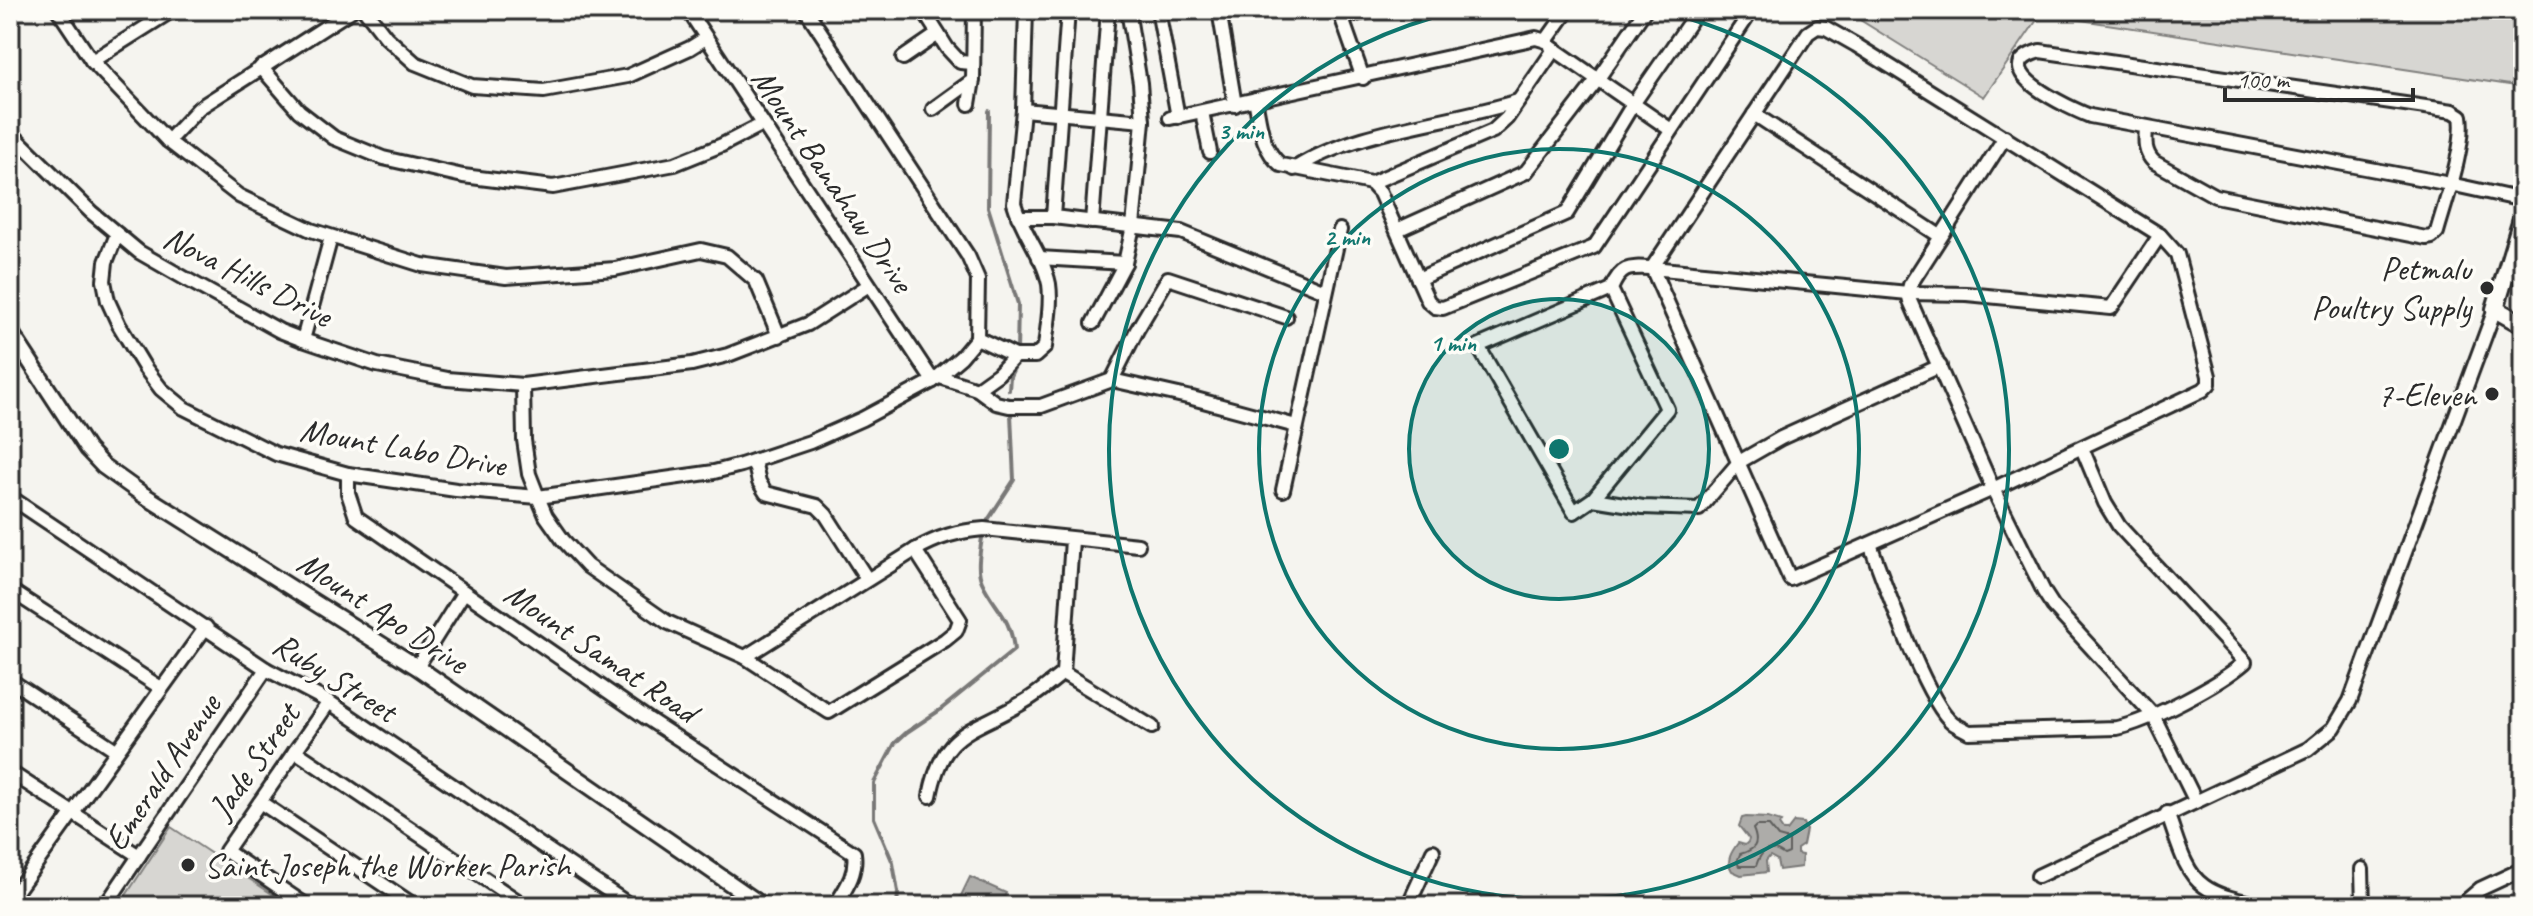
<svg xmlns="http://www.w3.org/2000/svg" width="2533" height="916" viewBox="0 0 2533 916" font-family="Caveat,sans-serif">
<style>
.green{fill:#d7d6d2;stroke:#81807e;stroke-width:2}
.water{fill:#adaca9;stroke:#797877;stroke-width:2}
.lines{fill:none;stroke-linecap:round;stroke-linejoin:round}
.shore{stroke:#5f5f5d;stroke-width:2}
.stream{stroke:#797877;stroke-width:4}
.minor-casing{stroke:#2b2b2b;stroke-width:18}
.tertiary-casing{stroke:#2b2b2b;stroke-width:20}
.secondary-casing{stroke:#2b2b2b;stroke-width:22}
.minor{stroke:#fdfcf7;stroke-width:12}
.tertiary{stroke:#fdfcf7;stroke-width:14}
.secondary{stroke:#fdfcf7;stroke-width:16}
.ring{fill:none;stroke:#0f766e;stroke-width:4}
.poi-dot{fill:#2b2b2b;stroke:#fdfcf7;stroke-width:3}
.labels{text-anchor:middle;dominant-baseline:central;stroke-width:7;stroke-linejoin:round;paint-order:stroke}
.street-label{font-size:34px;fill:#2b2b2b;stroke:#fdfcf7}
.poi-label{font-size:34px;fill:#2b2b2b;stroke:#fdfcf7;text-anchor:end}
.centre{fill:#0f766e;stroke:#fdfcf7;stroke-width:4}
.ring-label{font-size:24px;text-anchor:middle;font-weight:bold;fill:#0f766e;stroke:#fdfcf7;stroke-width:7;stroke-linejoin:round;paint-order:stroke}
</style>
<rect width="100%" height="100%" fill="#f5f4ef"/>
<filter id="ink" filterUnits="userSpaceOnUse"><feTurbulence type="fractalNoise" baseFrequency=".0125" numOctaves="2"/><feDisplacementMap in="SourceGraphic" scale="16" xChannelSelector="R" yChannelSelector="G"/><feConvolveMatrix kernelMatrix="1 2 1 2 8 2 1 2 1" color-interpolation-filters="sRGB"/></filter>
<g filter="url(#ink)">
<g class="green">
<polygon points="1844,10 2523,10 2523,87 2041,14 1984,97"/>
<polygon points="171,827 290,906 119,906"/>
</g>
<g class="water">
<path d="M 1746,817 L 1768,818 L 1781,822 L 1779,825 L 1783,831 L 1787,831 L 1794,822 L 1803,823 L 1806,830 L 1803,845 L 1797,849 L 1797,854 L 1802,855 L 1801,867 L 1779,870 L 1777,860 L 1770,856 L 1766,861 L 1767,872 L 1741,875 L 1732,871 C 1725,861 1732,851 1738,843 L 1745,845 L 1748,842 L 1749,839 L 1739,826 L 1742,818 Z"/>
<polygon points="970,877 1006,893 1000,906 956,906"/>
</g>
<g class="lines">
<path class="shore" d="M 1756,826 L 1769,826 L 1778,837 L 1789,840 L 1789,853 L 1784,855 C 1769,844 1761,850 1756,866 L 1739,866 L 1737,862 L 1740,854 C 1754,850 1760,845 1753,829 Z"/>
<g class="stream">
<polyline points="989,111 988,207 1018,304 1017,352"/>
<polyline points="1009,390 1010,376 1017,362"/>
<polyline points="986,523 1014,480 1011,414"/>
<path d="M 897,906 L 898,892 L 893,863 L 874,818 L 874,783 L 895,743 L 907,732 L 940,710 L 1014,650 C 1011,616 994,608 982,582 C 976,569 980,552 982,538"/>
</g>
<defs>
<g id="minor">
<polyline points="58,10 92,61 168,141 239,196 311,230 422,265 506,277 615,269 701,250 727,256 756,281 779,336"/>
<polyline points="365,10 386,37 415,63 472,86 544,91 628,76 690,48 706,38"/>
<polyline points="688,10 933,381"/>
<polyline points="923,10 947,48 960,62 973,63"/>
<polyline points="1158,10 1178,117"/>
<polyline points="1219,10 1235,105"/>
<polyline points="1339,10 1363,78"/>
<polyline points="1342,17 1375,10"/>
<polygon points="1817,27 1826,28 1856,45 2160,235 2177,254 2209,376 2209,384 2203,390 1993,489 1790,579 1652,268 1808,33"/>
<polyline points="1546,41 1568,10"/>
<polyline points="1551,47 1671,130"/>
<polyline points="903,58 938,34"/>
<polyline points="92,61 173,10"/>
<polyline points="261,67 299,111 334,138 383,158 463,176 553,187 675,164 722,145 761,125"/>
<path d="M 1255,99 C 1260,123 1261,149 1281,165 L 1371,183 L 1493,131 L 1507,118 L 1553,51"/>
<polyline points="969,104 973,80 974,10"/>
<polyline points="933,109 973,80"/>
<polyline points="1023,110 1143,121"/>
<polyline points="1202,112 1210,152"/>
<polyline points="1754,114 1940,236"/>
<polyline points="1170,118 1536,38 1546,41"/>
<path d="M 2146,128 C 2145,142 2144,152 2154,162 L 2215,196 L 2426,238 L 2432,237 L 2437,232 C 2445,203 2466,145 2461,116 L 2453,111 L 2040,51 C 1980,68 2072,109 2090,116 L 2450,184 L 2523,200"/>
<polyline points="10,132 91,212 139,252 186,279 280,331 303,340 377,365 447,379 523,385 692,364 728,355 808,324 869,285"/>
<polyline points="2005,137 1910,285 1908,293 1910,301 1993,489 2044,592 2053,606 2153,715 2195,800"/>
<polyline points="168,141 199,108 352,10"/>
<path d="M 1294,169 C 1358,128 1446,124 1518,101"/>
<polyline points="1371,183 1380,193 1428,301 1435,307 1443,308 1594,247 1752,10"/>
<polyline points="1018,217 1053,217 1181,232 1325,291"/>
<polyline points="1053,217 1068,10"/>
<polyline points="1092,222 1108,10"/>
<polyline points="1397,230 1526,172 1597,80 1645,10"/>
<polyline points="117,234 106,262 104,281 108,301 119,325 145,368 161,389 184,408 276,454 348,474 456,490 538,497 714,472 741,465 810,442 862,419 933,381 961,357 977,338 978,279 968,256 806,10"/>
<polyline points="1039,258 1125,263"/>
<polyline points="1418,279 1567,213 1633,104 1698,10"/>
<path d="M 1611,289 L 1667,409 L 1593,499 L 1574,512 L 1478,346 L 1611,289 C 1621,266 1628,267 1652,268 L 1908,293 L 1967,294 L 2111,308 L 2160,235"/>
<polyline points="1093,323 1125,263 1133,226 1143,121 1140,83 1128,10"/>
<path d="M 977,338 L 1015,356 L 1035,356 L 1045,347 C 1047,327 1052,305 1049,284 C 1043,255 1022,232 1014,203 L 1023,110 L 1026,10"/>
<polyline points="303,340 331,237"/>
<polyline points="940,377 977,389 996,403 1009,406 1041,406 1112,380 1192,398 1296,426"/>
<polyline points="1112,380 1137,330 1168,278 1286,317"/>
<polyline points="523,385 524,440 529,474 538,497 546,516 563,540 587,566 667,622 745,657 829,712 945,640 956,631 960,620 915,550"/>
<polyline points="977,389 998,374 1015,356"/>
<polyline points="754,461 759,482 766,493 817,506 826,515 867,579"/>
<path d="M 348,474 L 348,493 L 356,517 L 648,719 L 854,853 C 857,874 846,888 835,906"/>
<polyline points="1283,490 1340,230"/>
<polyline points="10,497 266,669 329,702 631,906"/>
<polyline points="1593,499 1643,507 1699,509 1739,462 1781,438 1940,366"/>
<path d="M 1870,544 C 1884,581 1926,702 1953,723 C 1957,726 1964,729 1969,732 L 2117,728 C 2150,721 2220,684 2245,662 L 2119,526 L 2105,503 L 2082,448"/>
<polyline points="10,590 161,688"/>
<path d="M 745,657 L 915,550 C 938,537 958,531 984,529 L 1138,545"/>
<polyline points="417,667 464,592"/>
<polyline points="1063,673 1072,540"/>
<polyline points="1063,673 1152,727"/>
<polyline points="10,680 116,750"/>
<polyline points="295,751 525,906"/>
<polyline points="10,772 139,856"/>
<path d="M 930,796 C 943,729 971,733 1022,703 C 1037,695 1050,683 1063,673"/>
<polyline points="260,802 415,906"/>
<path d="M 2167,813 C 2176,835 2183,872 2204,886 C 2220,898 2245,901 2264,906"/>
<polyline points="2362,869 2363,906"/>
<polyline points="2038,876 2308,749 2334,728 2350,701 2495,309"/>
<polyline points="10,900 206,627"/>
<polyline points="105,906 266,669"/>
<polyline points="307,906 226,851 329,702"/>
<polyline points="1408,906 1433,851"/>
<polyline points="2460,906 2480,889 2523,869"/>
</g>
<polyline id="tertiary" points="10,331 87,449 103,466 142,494 417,667 763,906"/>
<polyline id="secondary" points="2523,216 2495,309 2523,325"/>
</defs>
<use href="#minor" class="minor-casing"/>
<use href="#tertiary" class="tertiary-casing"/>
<use href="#secondary" class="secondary-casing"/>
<use href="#minor" class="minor"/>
<use href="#tertiary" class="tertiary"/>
<use href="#secondary" class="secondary"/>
</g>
</g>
<circle cx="1559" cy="449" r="150" fill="#0f766e" fill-opacity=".12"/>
<g class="ring">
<circle cx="1559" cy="449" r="150"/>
<circle cx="1559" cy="449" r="300"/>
<path d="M1660 11A450 450 0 1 1 1458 11"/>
</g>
<g class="poi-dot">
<circle cx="2487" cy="288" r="8"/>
<circle cx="2492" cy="394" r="8"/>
<circle cx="188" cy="865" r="8"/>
</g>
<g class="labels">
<g class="street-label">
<text transform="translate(833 180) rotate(56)">Mount Banahaw Drive</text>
<text transform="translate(248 276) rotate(27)">Nova Hills Drive</text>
<text transform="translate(403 447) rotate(10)">Mount Labo Drive</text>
<text transform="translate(383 612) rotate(33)">Mount Apo Drive</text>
<text transform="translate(601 652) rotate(34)">Mount Samat Road</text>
<text transform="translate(335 677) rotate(32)">Ruby Street</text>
<text transform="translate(254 761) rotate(-55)">Jade Street</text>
<text transform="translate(162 772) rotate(-56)">Emerald Avenue</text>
</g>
<g class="poi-label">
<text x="2471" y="268">Petmalu<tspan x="2471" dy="39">Poultry Supply</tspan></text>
<text x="2476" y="394">7-Eleven</text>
<text x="204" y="865" text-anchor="start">Saint Joseph the Worker Parish</text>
</g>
</g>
<circle cx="1559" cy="449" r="12" class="centre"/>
<g class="ring-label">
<text x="1241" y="139">3 min</text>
<text x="1347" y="245">2 min</text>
<text x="1453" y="351">1 min</text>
</g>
<rect width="2533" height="916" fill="none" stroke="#fdfcf7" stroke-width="40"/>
<rect x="20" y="20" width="2493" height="876" fill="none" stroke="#2b2b2b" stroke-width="3" filter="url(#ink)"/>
<path d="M2225 88v12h188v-12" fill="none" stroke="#2b2b2b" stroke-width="4"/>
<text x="2237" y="88" font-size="24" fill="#2b2b2b" stroke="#fdfcf7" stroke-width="6" paint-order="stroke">100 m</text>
</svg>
